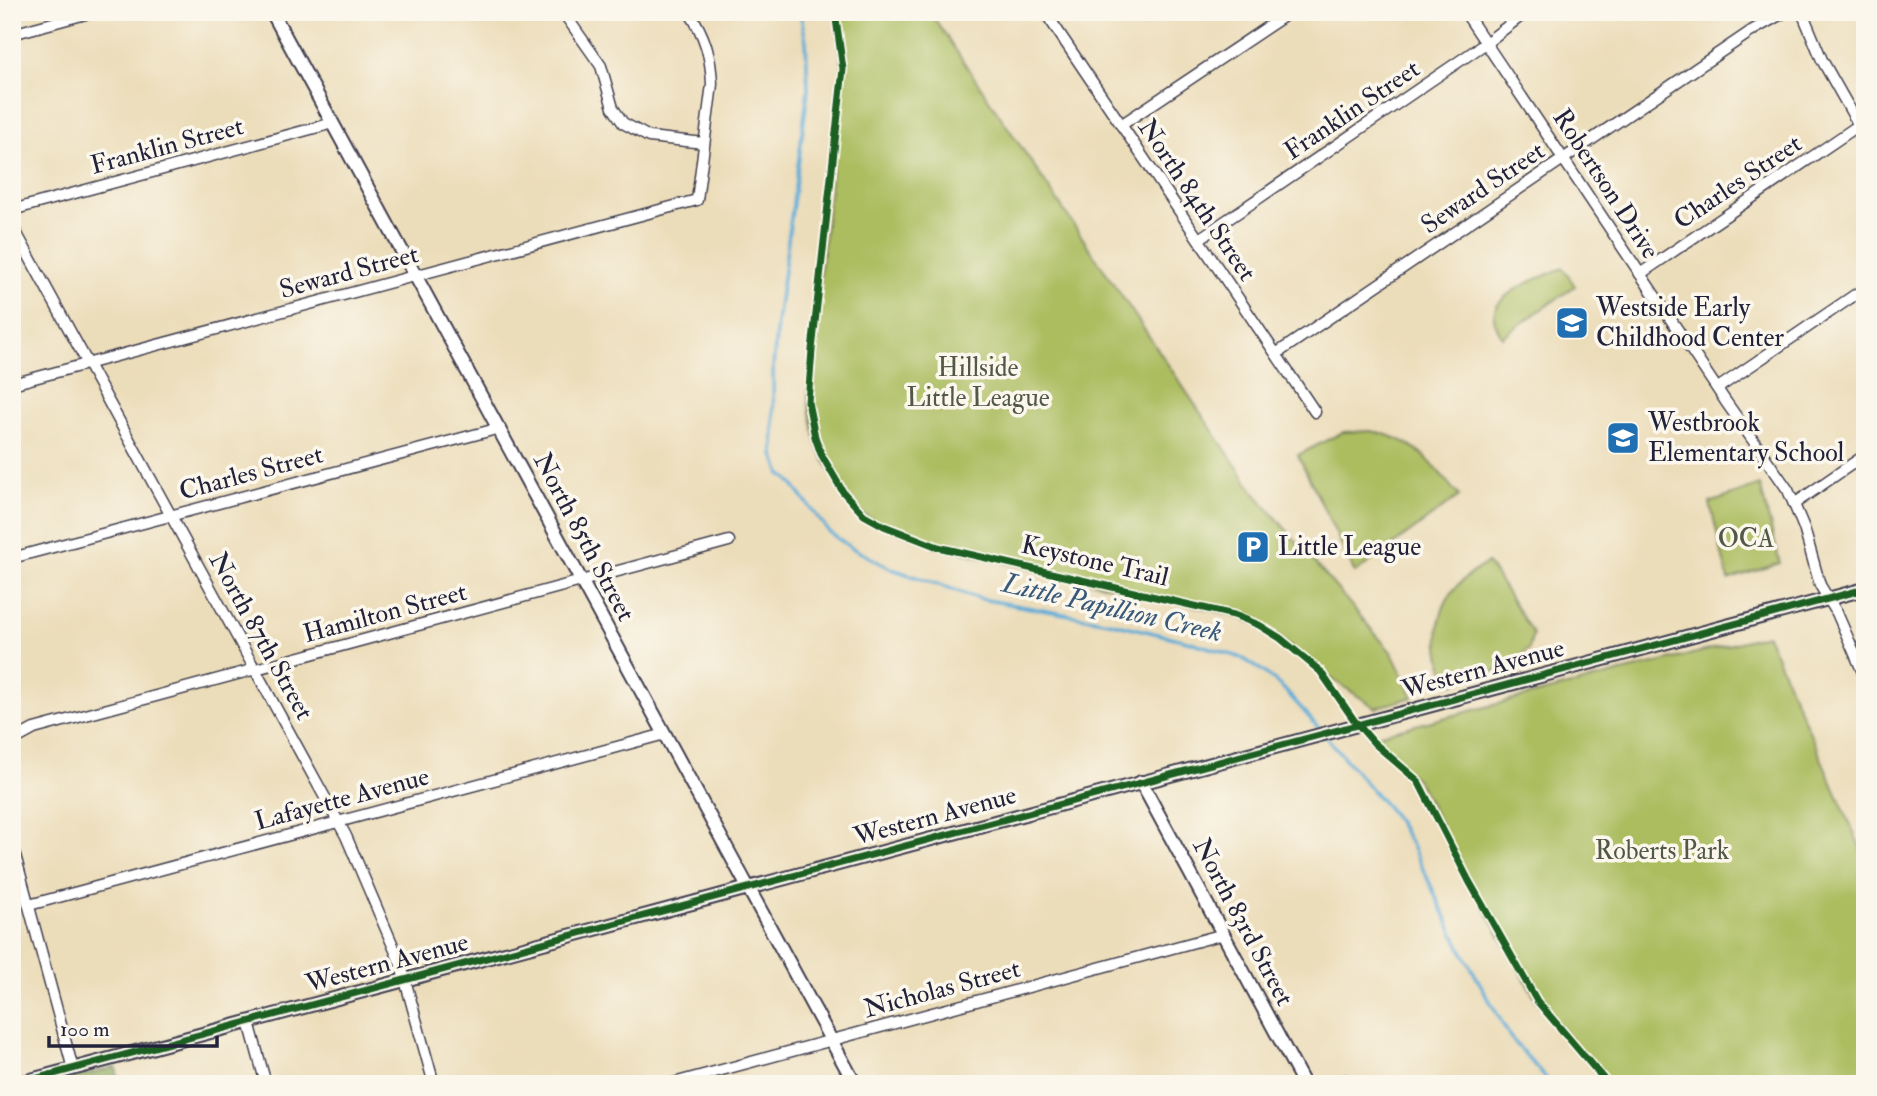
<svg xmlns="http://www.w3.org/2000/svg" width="1877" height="1096" viewBox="0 0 1877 1096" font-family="'IM FELL Double Pica',serif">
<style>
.green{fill:#acbd61;stroke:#67704e;stroke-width:2}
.forest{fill:#89a457;stroke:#566349;stroke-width:2}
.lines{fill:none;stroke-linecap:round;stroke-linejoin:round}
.stream{stroke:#5cabd6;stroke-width:3.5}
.minor-casing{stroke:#403e4e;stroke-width:13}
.tertiary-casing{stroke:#403e4e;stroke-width:16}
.minor{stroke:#fff;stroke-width:10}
.tertiary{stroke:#fff;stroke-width:12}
.cycleway-casing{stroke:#fbf7ec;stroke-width:11}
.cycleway{stroke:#1b5e20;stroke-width:7}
.labels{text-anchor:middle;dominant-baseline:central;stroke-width:7;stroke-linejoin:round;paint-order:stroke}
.street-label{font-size:26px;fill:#22223b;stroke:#fbf7ec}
.poi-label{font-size:26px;fill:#22223b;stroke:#fbf7ec;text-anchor:start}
.park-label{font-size:26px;fill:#525848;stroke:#fbf7ec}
.water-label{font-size:28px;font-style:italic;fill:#395979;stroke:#fbf7ec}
</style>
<rect width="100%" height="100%" fill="#fbf7ec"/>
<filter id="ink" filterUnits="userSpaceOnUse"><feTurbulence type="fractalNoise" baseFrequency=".0143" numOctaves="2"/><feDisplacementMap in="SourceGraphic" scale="14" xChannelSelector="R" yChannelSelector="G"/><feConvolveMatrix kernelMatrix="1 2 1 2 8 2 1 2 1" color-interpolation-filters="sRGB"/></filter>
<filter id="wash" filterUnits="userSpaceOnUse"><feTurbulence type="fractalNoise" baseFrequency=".00686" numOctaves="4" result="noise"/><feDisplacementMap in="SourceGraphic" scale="28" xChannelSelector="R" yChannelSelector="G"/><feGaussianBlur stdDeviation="1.57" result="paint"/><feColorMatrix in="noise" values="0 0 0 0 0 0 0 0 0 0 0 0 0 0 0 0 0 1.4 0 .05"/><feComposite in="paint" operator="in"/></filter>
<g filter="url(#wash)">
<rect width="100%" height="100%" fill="#ecddba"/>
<g class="green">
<polygon points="835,12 930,12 1254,492 1392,653 1413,697 1376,708 1320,671 1280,638 1259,625 1234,615 938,547 884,526 864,515 843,492 821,454 815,437 808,402 812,350 843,69"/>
<path d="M 1563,268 L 1575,286 L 1502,337 C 1499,331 1494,324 1494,317 C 1493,292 1545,276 1563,268 Z"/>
<path d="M 1371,431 C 1419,440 1429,461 1459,496 L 1355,573 L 1298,455 L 1343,432 Z"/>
<polygon points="1760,485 1780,563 1728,580 1710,503"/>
<path d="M 1488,563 L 1533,634 L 1529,649 L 1505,668 L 1450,684 C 1427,633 1437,589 1488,563 Z"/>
<polygon points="1767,635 1865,858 1865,1084 1608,1084 1537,1001 1469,881 1418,781 1369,737"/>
</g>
<polygon class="forest" points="116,1067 119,1084 63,1084 62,1081"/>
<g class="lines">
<polyline class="stream" points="800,12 806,41 808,90 777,323 773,368 774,455 781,474 789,480 830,533 850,547 892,569 981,599 1109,622 1191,642 1242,658 1261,670 1283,688 1302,709 1392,813 1410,842 1463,953 1510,1037 1551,1084"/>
</g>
</g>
<g filter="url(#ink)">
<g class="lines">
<defs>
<g id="minor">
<polyline points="563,12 601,66 613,108 623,123 649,137 704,143"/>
<polyline points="1045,12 1315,412"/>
<polyline points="1465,12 1726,402 1788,490 1804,528 1820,585 1837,613 1865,677"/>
<polyline points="1802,12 1822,60 1865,136"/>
<polyline points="12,34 93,12"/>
<polyline points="1121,125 1290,12"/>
<polyline points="12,210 333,123"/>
<polyline points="12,225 346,836 400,962 434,1084"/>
<polyline points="1199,239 1486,43 1526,12"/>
<polyline points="1640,274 1859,125"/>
<polyline points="1276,354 1753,30 1785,12"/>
<path d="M 12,384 L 697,200 L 712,84 C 711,57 705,35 689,12"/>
<polyline points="1718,388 1865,288"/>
<polyline points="1794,504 1865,455"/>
<polyline points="12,558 500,428"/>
<polyline points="12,741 34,729 729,541"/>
<polyline points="12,844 73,1069"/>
<polyline points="29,905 665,734"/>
<polyline points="249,1022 266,1084"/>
<polyline points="670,1084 1224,934"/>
<polyline points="1325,1084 1345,1080 1348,1084"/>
</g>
<g id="tertiary">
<polyline points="272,12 855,1084"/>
<polyline points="1141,782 1304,1084"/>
<polyline points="16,1084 1865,589"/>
</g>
</defs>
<use href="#minor" class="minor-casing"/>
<use href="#tertiary" class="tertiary-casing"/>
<use href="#minor" class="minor"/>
<use href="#tertiary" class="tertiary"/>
<defs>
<g id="cycleway">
<polyline points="835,12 843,69 812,350 808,402 815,437 821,454 843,492 864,515 884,526 938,547 1234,615 1259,625 1280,638 1320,671 1354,720 1374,743 1418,781 1469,881 1537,1001 1608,1084"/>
<polyline points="16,1084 1865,589"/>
</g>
</defs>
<use href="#cycleway" class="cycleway-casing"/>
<use href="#cycleway" class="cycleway"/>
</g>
</g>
<defs>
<symbol id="school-square" viewBox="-11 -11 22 22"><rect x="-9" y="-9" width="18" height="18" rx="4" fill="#1f6fb2" stroke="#fbf7ec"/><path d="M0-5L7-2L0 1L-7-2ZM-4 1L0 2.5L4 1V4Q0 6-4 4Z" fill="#fff"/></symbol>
<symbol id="parking-square" viewBox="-11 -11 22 22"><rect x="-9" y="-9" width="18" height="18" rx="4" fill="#1f6fb2" stroke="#fbf7ec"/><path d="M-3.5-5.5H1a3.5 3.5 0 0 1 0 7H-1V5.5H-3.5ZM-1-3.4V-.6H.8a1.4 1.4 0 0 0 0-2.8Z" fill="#fff"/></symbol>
</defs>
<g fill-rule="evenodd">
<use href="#school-square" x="1553" y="304" width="38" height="38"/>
<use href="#school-square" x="1604" y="419" width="38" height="38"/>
<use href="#parking-square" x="1234" y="528" width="38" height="38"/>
</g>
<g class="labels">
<g class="street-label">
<text transform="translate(1352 110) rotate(-34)">Franklin Street</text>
<text transform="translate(167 146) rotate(-15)">Franklin Street</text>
<text transform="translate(1738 182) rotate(-34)">Charles Street</text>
<text transform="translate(1606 184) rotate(57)">Robertson Drive</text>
<text transform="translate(1483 188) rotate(-34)">Seward Street</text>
<text transform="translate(1197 200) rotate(56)">North 84th Street</text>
<text transform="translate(349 272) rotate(-15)">Seward Street</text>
<text transform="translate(251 473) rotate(-15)">Charles Street</text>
<text transform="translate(584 537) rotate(62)">North 85th Street</text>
<text transform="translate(1095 561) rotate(13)">Keystone Trail</text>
<text transform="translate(385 613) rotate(-15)">Hamilton Street</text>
<text transform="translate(261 636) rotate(61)">North 87th Street</text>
<text transform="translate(1483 669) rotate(-15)">Western Avenue</text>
<text transform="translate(342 799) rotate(-15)">Lafayette Avenue</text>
<text transform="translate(935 816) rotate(-15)">Western Avenue</text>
<text transform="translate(1243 922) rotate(62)">North 83rd Street</text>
<text transform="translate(387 963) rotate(-15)">Western Avenue</text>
<text transform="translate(942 989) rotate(-15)">Nicholas Street</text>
</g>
<g class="poi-label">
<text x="1596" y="308">Westside Early<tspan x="1596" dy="30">Childhood Center</tspan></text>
<text x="1648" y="423">Westbrook<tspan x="1648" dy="30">Elementary School</tspan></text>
<text x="1278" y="547">Little League</text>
</g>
<g class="park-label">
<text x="978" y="368">Hillside<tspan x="978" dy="30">Little League</tspan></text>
<text x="1746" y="539">OCA</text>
<text x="1662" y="851">Roberts Park</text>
</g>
<g class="water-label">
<text transform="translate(1112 608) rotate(13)">Little Papillion Creek</text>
</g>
</g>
<rect width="1877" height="1096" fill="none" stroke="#fbf7ec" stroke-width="42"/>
<path d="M49 1036v10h168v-10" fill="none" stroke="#22223b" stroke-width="3.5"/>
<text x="60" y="1036" font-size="21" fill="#22223b" stroke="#fbf7ec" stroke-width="5" paint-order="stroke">100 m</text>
</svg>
